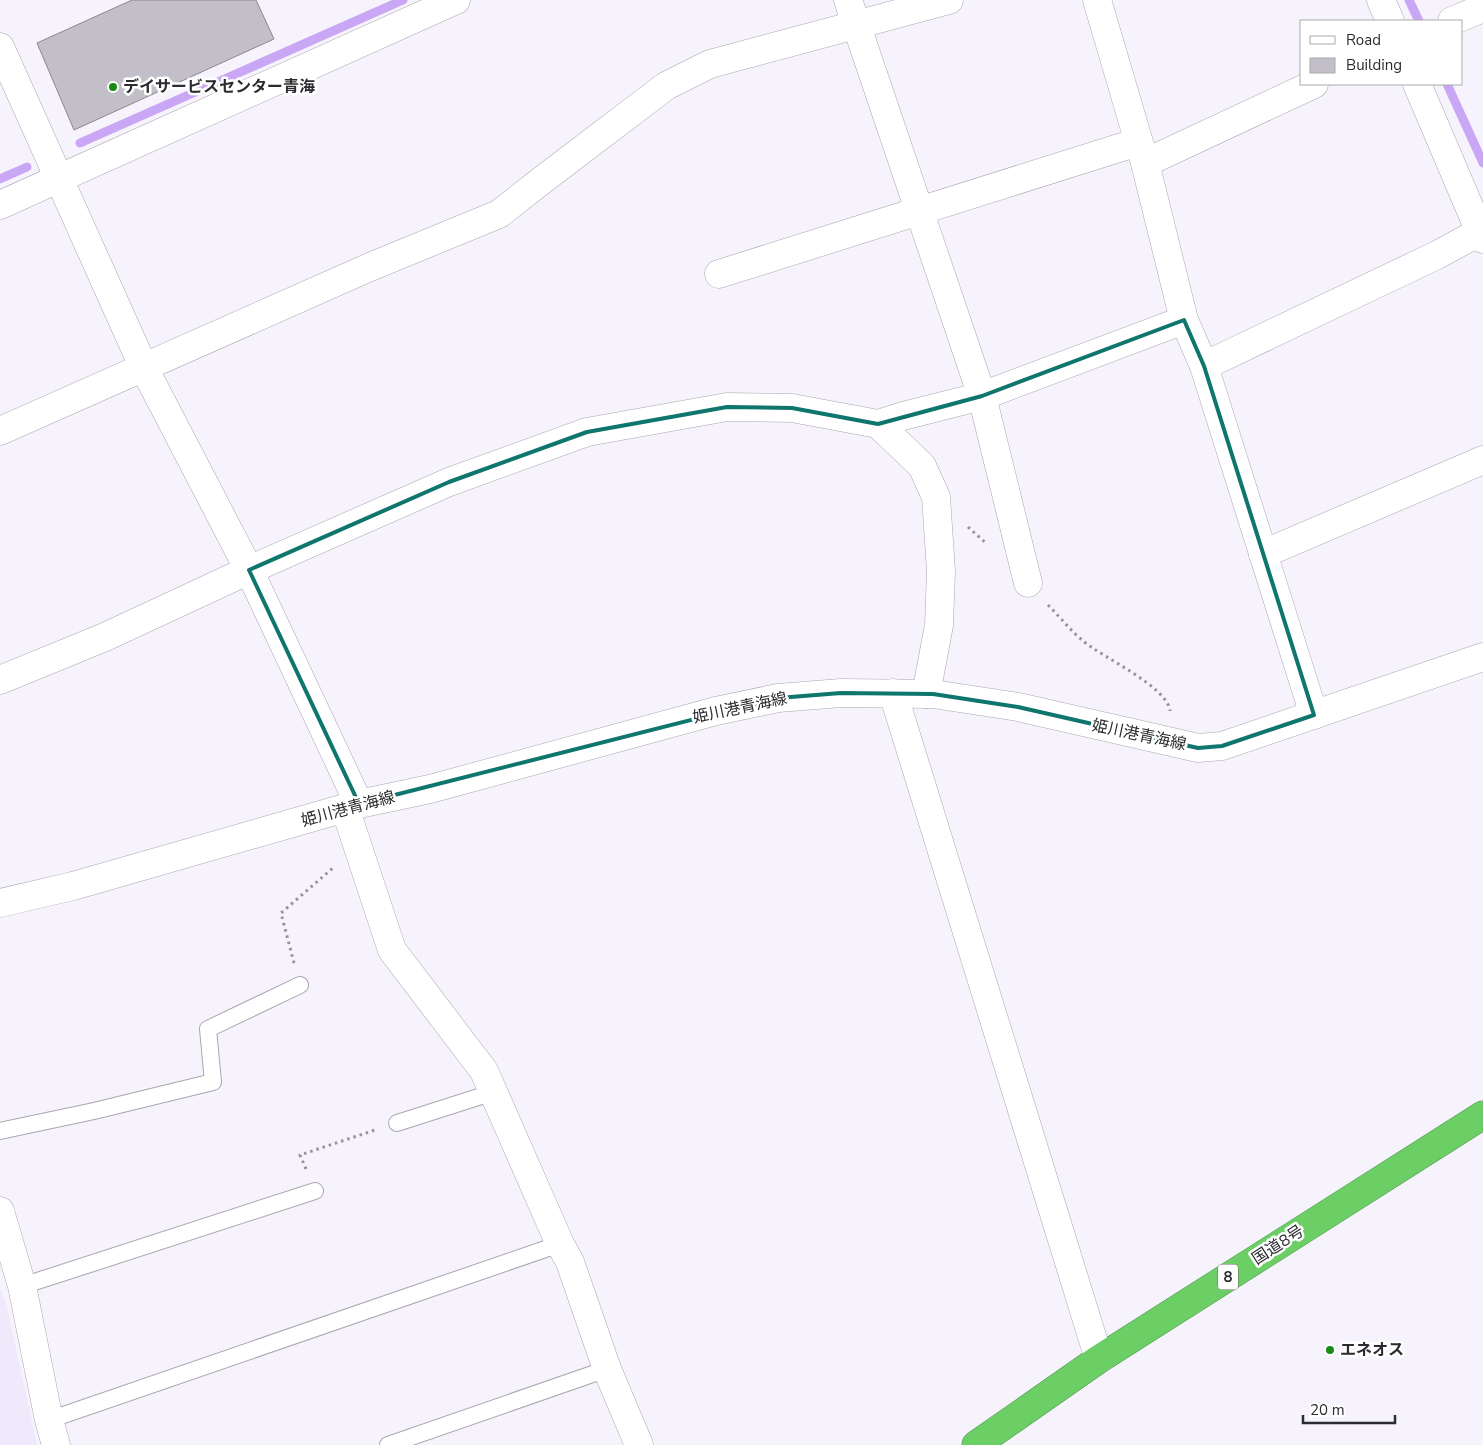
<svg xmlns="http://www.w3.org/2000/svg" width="1483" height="1445" viewBox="0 0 1483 1445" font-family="'Nunito Sans','Noto Sans JP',sans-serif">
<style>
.built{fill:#f0e9fb}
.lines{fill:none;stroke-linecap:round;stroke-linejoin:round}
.stream{stroke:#caa7f5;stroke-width:9}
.building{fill:#c3bfc9;stroke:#8a8790}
.lane-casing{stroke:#aaa6b0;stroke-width:18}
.street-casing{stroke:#aaa6b0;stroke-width:29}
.secondary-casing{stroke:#aaa6b0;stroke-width:29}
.highway-casing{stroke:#569652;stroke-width:29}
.path{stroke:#959299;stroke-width:3;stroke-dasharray:2.5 4;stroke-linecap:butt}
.lane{stroke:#fff;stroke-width:16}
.street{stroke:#fff;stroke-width:28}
.secondary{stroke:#fff;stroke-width:28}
.highway{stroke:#6ccf65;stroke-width:28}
.marked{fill:none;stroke:#0f766e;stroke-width:4;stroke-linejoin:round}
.poi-dot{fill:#168c13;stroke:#fff;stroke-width:2}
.labels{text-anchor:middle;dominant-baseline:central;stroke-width:5;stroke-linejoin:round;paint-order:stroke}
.shield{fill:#fff;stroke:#6b6b6d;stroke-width:1}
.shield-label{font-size:15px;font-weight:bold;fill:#2c2b2f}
.poi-label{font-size:16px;font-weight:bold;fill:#2c2b2f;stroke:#fff;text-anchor:start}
.street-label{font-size:16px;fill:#2c2b2f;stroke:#fff}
</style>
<rect width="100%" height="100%" fill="#f7f3fd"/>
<polygon class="built" points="0,1289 6,1302 37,1445 0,1445"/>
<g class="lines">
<g class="stream">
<polyline points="1409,0 1419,21"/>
<polyline points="1447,84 1483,163"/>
<polyline points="80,143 403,0"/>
<polyline points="0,179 27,167"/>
</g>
</g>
<polygon class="building" points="132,0 256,0 274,39 74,130 37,43"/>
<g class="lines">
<defs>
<g id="lane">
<polyline points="397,1123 494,1092"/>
<polyline points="0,1131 94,1111 213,1082 208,1029 300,985"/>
<polyline points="22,1286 315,1191"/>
<polyline points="49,1420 560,1244"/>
<polyline points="388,1445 607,1369"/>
</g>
<g id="street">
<polyline points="848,0 982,396 1028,583"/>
<polyline points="1097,0 1145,163 1184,320 1204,366 1314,715"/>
<polyline points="1381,0 1390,21"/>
<polyline points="1452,21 1483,8"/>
<polyline points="1417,84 1483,239"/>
<polyline points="1145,163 1314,84"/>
<polyline points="0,205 456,0"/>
<polyline points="719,274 1138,142"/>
<polyline points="1204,366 1437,255 1483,230"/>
<polyline points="878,424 922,466 936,497 941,571 939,625 926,694"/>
<polyline points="0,431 370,267 499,214 541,181 666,86 710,64 949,0"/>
<polyline points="1263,554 1483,460"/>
<polyline points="0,680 105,637 249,570 449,482 587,432 727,407 792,408 878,424 903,416 982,396 1184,320"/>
<polyline points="893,693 1099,1359"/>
<polyline points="345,808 392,950 484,1071 560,1244 570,1262 607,1369 639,1445"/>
<polyline points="0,1211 22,1286 49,1420 56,1445"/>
</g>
<g id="secondary">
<polyline points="0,47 143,366 249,570 359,804"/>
<polyline points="0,903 73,886 359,804 430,789 716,711 778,698 841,693 933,694 1018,707 1198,748 1222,746 1483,657"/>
<polyline points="0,1221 2,1220"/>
</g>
<polyline id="highway" points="976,1445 1099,1359 1483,1115"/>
</defs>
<use href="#lane" class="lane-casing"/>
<use href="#street" class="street-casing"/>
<use href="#secondary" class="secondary-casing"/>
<use href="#highway" class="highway-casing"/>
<g class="path">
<polyline points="968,527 987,544"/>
<path d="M 1048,605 C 1060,617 1071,631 1083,641 C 1102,657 1168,687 1170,711"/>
<polyline points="294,963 281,913 334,867"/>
<polyline points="306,1169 300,1155 375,1130"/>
</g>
<use href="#lane" class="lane"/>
<use href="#street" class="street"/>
<use href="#secondary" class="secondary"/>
<use href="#highway" class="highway"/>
</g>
<path class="marked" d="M 1184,320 L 1204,366 L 1314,715 L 1222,746 L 1198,748 L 1018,707 L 933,694 L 841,693 L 778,698 L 359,804 L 249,570 L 449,482 L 587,432 L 727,407 L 792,408 L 878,424 L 982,396 Z"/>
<g class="poi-dot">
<circle cx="113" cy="87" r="5"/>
<circle cx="1330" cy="1350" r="5"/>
</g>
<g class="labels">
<rect class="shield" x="1218" y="1264.5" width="20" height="25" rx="4"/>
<g class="shield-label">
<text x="1228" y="1277">8</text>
</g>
<g class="poi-label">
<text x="123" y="87">デイサービスセンター青海</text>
<text x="1340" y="1350">エネオス</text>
</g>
<g class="street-label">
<text transform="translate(740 708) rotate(-12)">姫川港青海線</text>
<text transform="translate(1139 735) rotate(12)">姫川港青海線</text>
<text transform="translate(348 809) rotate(-15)">姫川港青海線</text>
<text transform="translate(1278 1245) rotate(-33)">国道8号</text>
</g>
</g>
<rect x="1300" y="20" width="162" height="65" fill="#ffffff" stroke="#abaaac"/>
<rect x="1310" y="36" width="25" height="8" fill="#ffffff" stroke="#abaaac"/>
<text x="1346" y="45" font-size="15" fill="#2c2b2f">Road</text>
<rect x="1310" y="58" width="25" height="15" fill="#c3bfc9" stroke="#abaaac"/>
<text x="1346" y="70" font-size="15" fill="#2c2b2f">Building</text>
<path d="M1303 1415v8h92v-8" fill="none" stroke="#2c2b2f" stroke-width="2.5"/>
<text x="1310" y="1415" font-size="15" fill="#2c2b2f" stroke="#ffffff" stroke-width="4" paint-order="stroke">20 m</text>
</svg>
